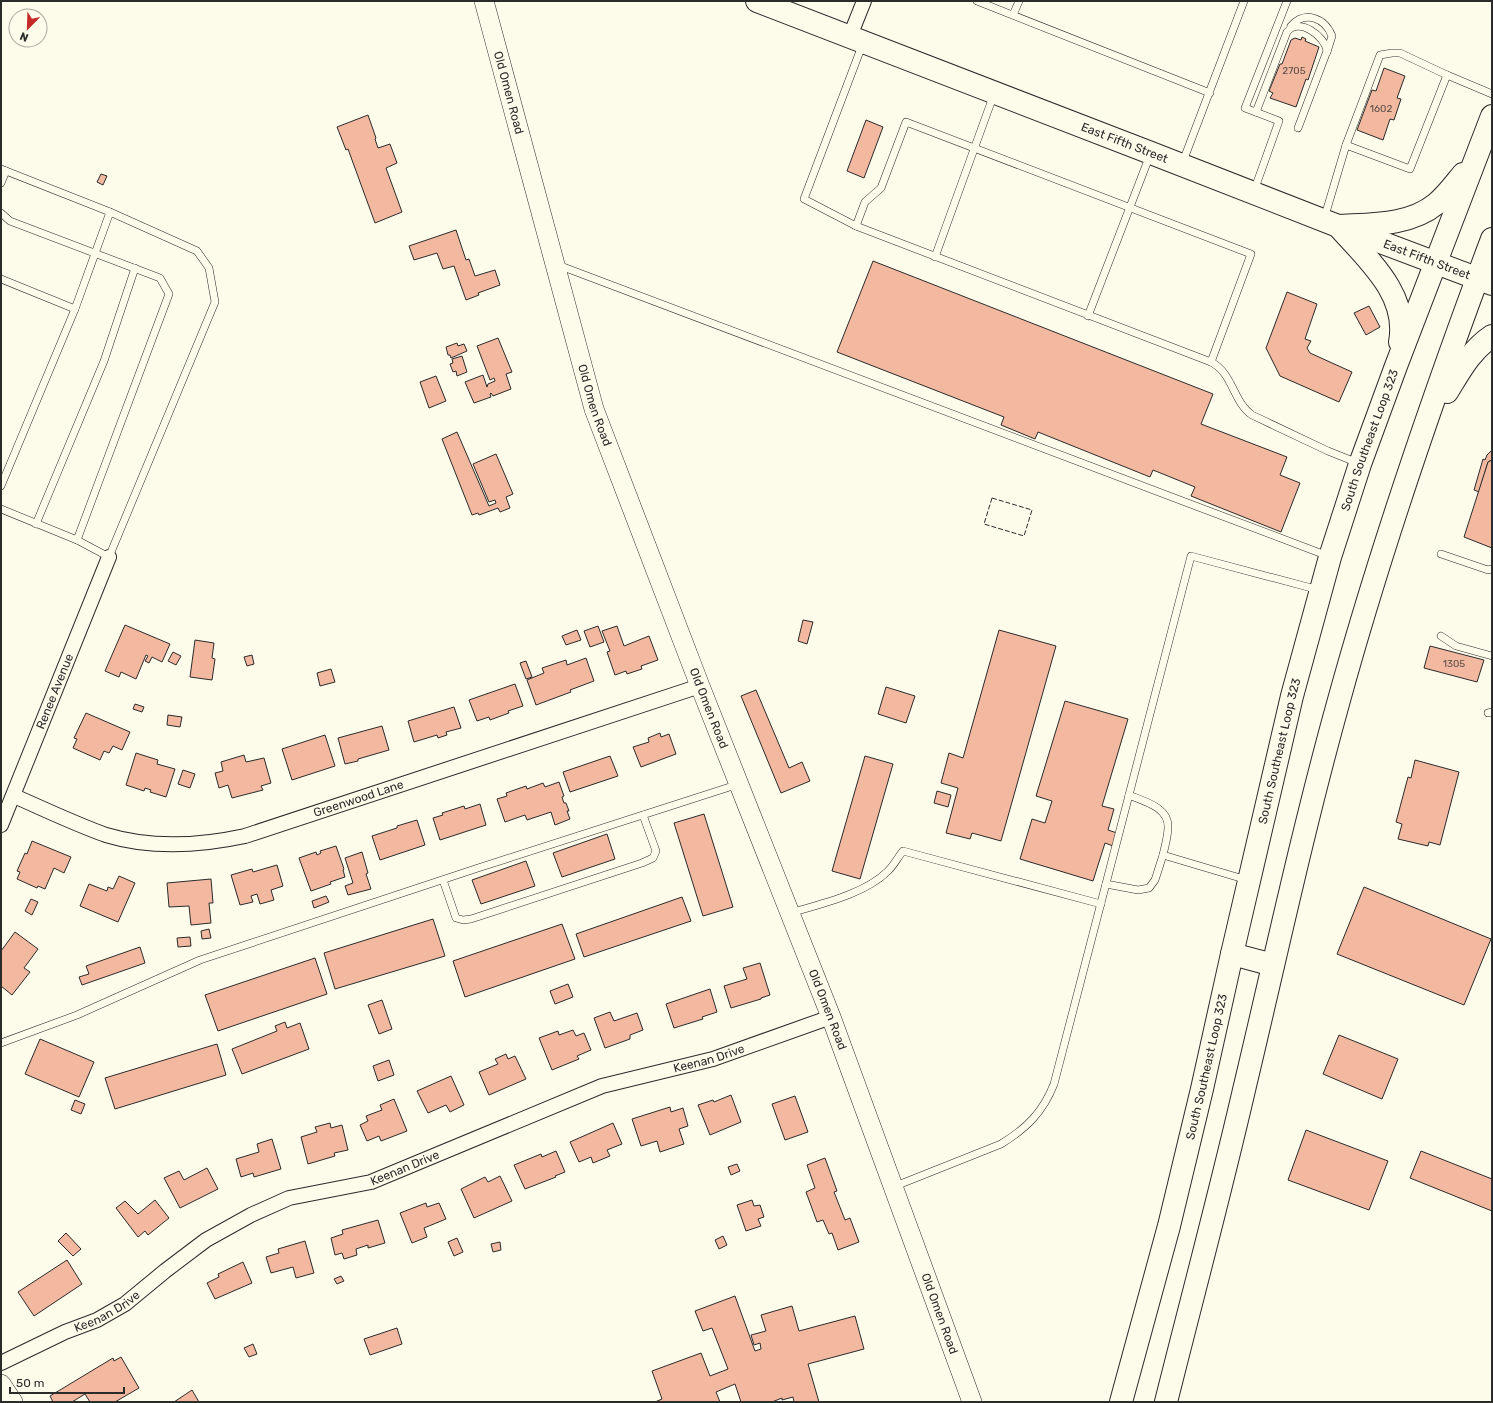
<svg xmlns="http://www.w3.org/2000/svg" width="1493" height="1403" viewBox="0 0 1493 1403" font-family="Rubik,sans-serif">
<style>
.building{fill:#f2b8a0;stroke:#2b2b2b}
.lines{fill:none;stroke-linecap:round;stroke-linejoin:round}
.lane-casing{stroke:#2b2b2b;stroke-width:8}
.street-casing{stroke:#2b2b2b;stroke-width:16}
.secondary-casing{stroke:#2b2b2b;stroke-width:20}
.primary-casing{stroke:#2b2b2b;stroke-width:24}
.highway-casing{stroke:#2b2b2b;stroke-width:24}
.lane{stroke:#fdfbea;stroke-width:7}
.street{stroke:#fdfbea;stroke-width:14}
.secondary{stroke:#fdfbea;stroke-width:19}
.primary{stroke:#fdfbea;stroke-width:22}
.highway{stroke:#fdfbea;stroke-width:22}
.fence{stroke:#2b2b2b;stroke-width:1;stroke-dasharray:5 2;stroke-linecap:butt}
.labels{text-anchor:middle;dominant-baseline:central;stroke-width:3;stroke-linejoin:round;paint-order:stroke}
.number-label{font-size:10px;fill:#5d4e48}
.street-label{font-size:12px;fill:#2b2b2b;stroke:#fdfbea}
</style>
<rect width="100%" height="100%" fill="#fdfbea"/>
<g class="building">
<polygon points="1302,37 1306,39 1305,41 1319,47 1308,80 1306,79 1296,107 1270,98 1273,93 1269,91 1280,64 1282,64 1291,40 1295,38 1301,40"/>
<polygon points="1384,68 1405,76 1397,98 1401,99 1394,120 1390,119 1383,140 1357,130 1372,90 1376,91"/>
<polygon points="368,115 376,138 375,139 378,148 390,144 397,163 386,168 402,212 375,223 348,149 346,150 337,127"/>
<polygon points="866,120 883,127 864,178 847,171"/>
<polygon points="101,174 107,176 103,185 97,182"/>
<polygon points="456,230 466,260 469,259 475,276 495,270 500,285 478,293 479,295 466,300 454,266 443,269 437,253 414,260 409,246"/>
<polygon points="873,261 1213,394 1201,424 1287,457 1280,475 1300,483 1281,532 1191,496 1195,487 1153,470 1150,477 1038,432 1035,439 1001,425 1004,417 837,352"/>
<polygon points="1287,292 1317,304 1305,339 1311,341 1307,348 1310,353 1352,372 1339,402 1280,376 1266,348"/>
<polygon points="1369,306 1380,327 1366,335 1354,313"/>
<polygon points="498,338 512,372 506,374 511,389 493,396 491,393 490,394 491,397 474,403 465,382 483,375 487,387 488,384 495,381 494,378 490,380 477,346"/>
<polygon points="457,343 458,346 464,344 467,351 451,358 450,355 448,355 446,347"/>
<polygon points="462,356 467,372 457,376 456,371 453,372 450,364 453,363 452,359"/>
<polygon points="436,376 446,401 429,408 420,382"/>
<polygon points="457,432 489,506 496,503 495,500 489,502 473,464 496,454 513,494 506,497 510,508 500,512 498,508 479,515 478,513 472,515 442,439"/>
<polygon points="1492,450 1492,460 1488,462 1479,492 1474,490 1483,459 1485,460 1487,455"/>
<polygon points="1492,460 1492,548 1464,537 1488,462"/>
<polygon points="803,620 813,622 807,644 798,641"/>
<polygon points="125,625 170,644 162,662 152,657 149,663 145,661 148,656 146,655 136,679 121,672 119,677 105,671"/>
<polygon points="598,626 604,642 590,647 584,631"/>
<polygon points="617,626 624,646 649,636 658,660 641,666 642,669 627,674 626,671 615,675 607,652 610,651 602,631"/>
<polygon points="577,630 581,640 566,645 562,636"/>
<polygon points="999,630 1056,646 1001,841 972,833 970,839 946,833 958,788 941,783 949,753 963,758"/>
<polygon points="195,640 214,643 212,658 215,659 212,680 190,677"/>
<polygon points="1430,646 1484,660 1477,682 1424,668"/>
<polygon points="173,652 181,656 176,665 168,661"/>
<polygon points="252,655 254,664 247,666 244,657"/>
<polygon points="586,658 594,681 570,690 571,692 536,705 527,680 544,673 542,668 566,660 567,665"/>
<polygon points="526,661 532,677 526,679 520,663"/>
<polygon points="331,669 335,682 320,686 317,673"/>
<polygon points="515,684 523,706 508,711 509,713 490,720 489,717 477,721 469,700"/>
<polygon points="886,687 915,696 906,723 878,714"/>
<polygon points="756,690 789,768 802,762 810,781 781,793 741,696"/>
<polygon points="1065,701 1128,719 1102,806 1114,809 1108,830 1117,833 1113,846 1105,843 1093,881 1020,859 1032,819 1045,823 1052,801 1036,796"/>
<polygon points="135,704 144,707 142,712 133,709"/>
<polygon points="454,707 461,728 446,732 447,735 438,738 437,735 414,742 408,721"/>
<polygon points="86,713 130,732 122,750 113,746 109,753 104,751 100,760 73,748 77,739 74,738"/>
<polygon points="168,715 182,717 180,727 167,725"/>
<polygon points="382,726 389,750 358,759 358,761 345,764 338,738"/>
<polygon points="660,733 661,737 669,734 676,754 641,767 633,747 649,742 648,738"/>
<polygon points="325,735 335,766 292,780 282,749"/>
<polygon points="136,753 158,760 157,764 175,769 166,797 150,792 151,790 145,788 144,791 126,785"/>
<polygon points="244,755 246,762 264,758 271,783 261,786 263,790 232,798 228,785 219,788 215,773 223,771 221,762"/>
<polygon points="610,756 618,776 570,792 563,772"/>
<polygon points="865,756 893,764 860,879 832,871"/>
<polygon points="1415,760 1459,772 1440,845 1429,842 1428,846 1398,839 1402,824 1396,822 1408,777 1411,778"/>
<polygon points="183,770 195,774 190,788 178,784"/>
<polygon points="559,782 564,796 562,797 564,803 566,803 569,811 567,811 570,819 555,825 551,812 527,820 525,815 505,822 497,799 507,796 506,793 526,786 527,789 543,783 545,787"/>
<polygon points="937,791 951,795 948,807 934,803"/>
<polygon points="480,804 486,825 440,840 433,818 443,815 442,813 464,806 465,809"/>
<polygon points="704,814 733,907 703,916 674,823"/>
<polygon points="417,820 425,845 380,860 372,836 397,828 397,826"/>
<polygon points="607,834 615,859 562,877 553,853"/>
<polygon points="32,841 71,857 64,873 54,868 45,889 38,886 37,888 17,879 20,872 17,871 25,853 27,854"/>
<polygon points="336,846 344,869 343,870 345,877 330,882 331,884 311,891 299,858 316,852 317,855 321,853 320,851"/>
<polygon points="362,852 368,873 366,874 371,889 348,895 345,886 353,883 345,858"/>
<polygon points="526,861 535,886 481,904 472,880"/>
<polygon points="277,865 283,886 271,890 274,900 260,904 257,894 251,896 253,902 240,905 231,875 252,869 253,872"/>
<polygon points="119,876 135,883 118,922 80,906 89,884 107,891 108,887 113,889"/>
<polygon points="211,879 213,903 209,903 211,923 191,925 189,906 169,907 167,883"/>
<polygon points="1364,887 1491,939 1464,1005 1337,954"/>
<polygon points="326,896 329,902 314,908 312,901"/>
<polygon points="682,897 691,921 584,957 576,934"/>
<polygon points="31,899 38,902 32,915 25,911"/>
<polygon points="433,919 445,956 335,989 324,953"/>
<polygon points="562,924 575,959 465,997 453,961"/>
<polygon points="209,929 211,938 202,939 201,931"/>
<polygon points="15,932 38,949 24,968 30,972 12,995 1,986 1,951"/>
<polygon points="190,937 191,946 178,947 177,938"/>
<polygon points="140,947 145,963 82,985 79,977 89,974 86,966"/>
<polygon points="315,958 327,994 218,1031 205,995"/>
<polygon points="760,963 770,995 761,998 761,999 731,1008 724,986 747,979 743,968"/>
<polygon points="568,984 573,997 555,1004 550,991"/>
<polygon points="710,989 717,1012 702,1017 703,1019 674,1028 666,1004"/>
<polygon points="382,1000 392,1029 379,1034 368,1005"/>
<polygon points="610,1012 614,1021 637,1013 643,1030 630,1035 630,1039 605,1048 594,1018"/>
<polygon points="285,1022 287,1028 300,1023 309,1049 242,1074 232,1049 277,1031 275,1026"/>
<polygon points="573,1030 576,1036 584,1033 591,1050 577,1056 579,1059 552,1070 539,1038 558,1031 559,1035"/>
<polygon points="1339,1035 1398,1059 1382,1099 1323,1074"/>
<polygon points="40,1039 94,1062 79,1097 25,1074"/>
<polygon points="217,1044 226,1075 115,1109 105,1078"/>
<polygon points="506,1054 508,1059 515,1056 526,1079 489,1095 479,1072 498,1064 495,1059"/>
<polygon points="389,1060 394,1075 378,1081 373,1066"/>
<polygon points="451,1076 464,1105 450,1112 446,1105 428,1113 417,1091"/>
<polygon points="731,1095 741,1122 710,1135 698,1105 713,1100 714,1102"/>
<polygon points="795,1096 808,1132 785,1140 772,1104"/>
<polygon points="394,1099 407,1131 381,1141 379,1136 367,1141 360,1125 368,1121 366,1116 382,1110 380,1105"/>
<polygon points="75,1100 85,1104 81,1114 71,1110"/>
<polygon points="670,1107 671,1112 683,1108 688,1126 679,1129 684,1144 660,1152 657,1141 641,1146 632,1119"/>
<polygon points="330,1123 331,1128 342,1125 348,1150 334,1153 335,1156 308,1164 301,1137 317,1132 315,1127"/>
<polygon points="613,1123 622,1144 607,1150 610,1156 593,1163 591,1157 579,1162 570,1142"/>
<polygon points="1306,1130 1388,1161 1369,1210 1288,1180"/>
<polygon points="272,1139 281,1169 254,1177 253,1173 241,1177 236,1159 259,1152 257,1144"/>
<polygon points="556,1151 565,1172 555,1176 556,1177 525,1189 514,1165 541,1154 542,1157"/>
<polygon points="1421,1151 1492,1179 1492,1211 1410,1178"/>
<polygon points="825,1158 837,1191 834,1192 845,1220 850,1218 859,1242 838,1250 832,1233 829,1234 823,1220 817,1222 806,1192 815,1188 807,1165"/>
<polygon points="737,1164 740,1171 731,1175 728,1167"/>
<polygon points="207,1168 218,1189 180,1208 164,1178 179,1171 184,1180"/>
<polygon points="500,1176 512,1201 474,1218 461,1189 485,1177 488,1182"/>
<polygon points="155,1200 169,1218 148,1235 145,1231 138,1237 116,1208 125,1201 138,1214"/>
<polygon points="752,1200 754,1206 760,1205 764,1217 758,1219 761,1226 746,1231 737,1205"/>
<polygon points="426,1203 427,1207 439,1203 446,1219 424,1228 427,1237 412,1243 400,1213"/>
<polygon points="378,1220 385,1243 368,1248 368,1245 356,1249 357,1255 344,1259 342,1253 335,1255 331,1238 343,1234 342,1230"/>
<polygon points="66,1233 81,1249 73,1256 58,1241"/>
<polygon points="723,1236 727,1245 719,1249 715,1240"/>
<polygon points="457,1238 463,1252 454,1256 448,1242"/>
<polygon points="305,1241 314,1273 296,1278 293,1267 271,1273 266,1257 279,1253 278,1249"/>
<polygon points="500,1242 501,1250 493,1252 491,1244"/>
<polygon points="67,1260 82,1284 34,1316 18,1292"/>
<polygon points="243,1262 252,1283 215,1299 207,1283 219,1277 218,1274"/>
<polygon points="341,1276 344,1281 337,1284 334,1279"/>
<polygon points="735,1296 755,1351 761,1349 760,1343 754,1345 751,1335 766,1331 761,1315 792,1306 799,1331 855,1316 864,1349 808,1364 819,1402 794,1402 793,1397 782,1400 782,1398 772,1402 741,1402 735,1384 716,1392 720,1402 655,1402 662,1399 652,1371 701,1353 710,1376 728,1369 712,1328 703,1331 695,1311"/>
<polygon points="397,1328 402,1344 370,1355 364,1339"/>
<polygon points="253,1344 257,1354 249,1357 244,1348"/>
<polygon points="121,1357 139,1388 115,1402 90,1402 85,1394 72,1402 53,1402 50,1396 113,1358 114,1361"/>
<polygon points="192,1390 199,1402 174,1402"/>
</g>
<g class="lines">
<defs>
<g id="lane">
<polyline points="977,1 1210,93"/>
<polyline points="1013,15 1019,1"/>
<path d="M 1291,26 C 1305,10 1325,18 1332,36 L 1327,52"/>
<path d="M 863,43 L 804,199 L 856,226 L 1211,362 C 1233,373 1233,402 1252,415 L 1328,451 L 1358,463"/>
<path d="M 1256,112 L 1287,32 C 1299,17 1325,36 1327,51 L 1298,128"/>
<polyline points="1346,145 1380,55 1392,53 1400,53 1447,75"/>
<polyline points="1182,164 1244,1"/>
<polyline points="1,169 110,212 197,251 209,268 215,302 109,557 77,540 1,509"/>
<polyline points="1,183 6,171"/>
<polyline points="1254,191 1279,121 1245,108 1287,1"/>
<polyline points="1,213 10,221 160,278 169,294 77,540"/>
<polyline points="1324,219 1346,145 1410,169 1447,75 1492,94"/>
<polyline points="856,226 865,202 881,188 906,122 1251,254 1211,362"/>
<polyline points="935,257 994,94"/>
<polyline points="558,265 1328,556"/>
<polyline points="1,279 75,309 1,486"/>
<polyline points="75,309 110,212"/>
<polyline points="1088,316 1150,155"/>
<polyline points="36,524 104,361 135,268"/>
<polyline points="1441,554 1488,570 1492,569"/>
<polyline points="1441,636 1456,646 1492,656"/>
<polyline points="1488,713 1492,712"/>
<path d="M 1129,795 C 1143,801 1169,807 1168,827 C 1168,836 1165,846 1163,855"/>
<polyline points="443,880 456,918 463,920 471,919 642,863 653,858 656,851 643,815"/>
<polyline points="1106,884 1138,890 1149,888 1155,880 1163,855 1247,880"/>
<path d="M 790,913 C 821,904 865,894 888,871 C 894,865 898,857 903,851 L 1101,904"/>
<polyline points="1,1043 77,1015 200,960 478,868 739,784"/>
<path d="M 893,1187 L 1001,1144 C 1027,1128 1043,1112 1054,1084 L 1191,556 L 1319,590"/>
</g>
<g id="street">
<polyline points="850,36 864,1"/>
<path id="s1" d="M 14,796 C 44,809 75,824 106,835 C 152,849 199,846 245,836 L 700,686"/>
<path id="s2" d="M 1,825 L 109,557"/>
<path id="s3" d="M 1,1363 L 65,1332 L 97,1320 L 125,1304 L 165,1271 L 206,1240 L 251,1215 L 289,1198 L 371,1182 L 602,1086 L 713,1059 L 831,1017"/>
</g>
<g id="secondary">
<path id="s4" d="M 484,1 L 594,409 L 700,686 L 831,1017 L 972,1402"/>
<polyline points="1,1384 13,1402"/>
</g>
<g id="primary">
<path id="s5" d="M 757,1 L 1151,153 L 1338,226 L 1492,284"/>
</g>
<g id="highway">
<path d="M 1338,226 C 1370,224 1409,226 1436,204 C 1446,196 1454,185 1463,174"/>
<path d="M 1338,226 C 1367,259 1409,294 1400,342"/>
<path d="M 1447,392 C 1460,371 1471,350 1492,336"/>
<polyline points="1232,954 1273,965"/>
<path id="s6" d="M 1121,1402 L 1169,1226 L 1202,1089 L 1232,954 L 1292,696 L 1330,557 L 1360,464 L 1396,366 L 1492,116"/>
<path d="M 1166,1402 C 1192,1298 1220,1194 1244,1090 C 1275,960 1303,829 1339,700 C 1382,544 1435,391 1492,239"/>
</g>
</defs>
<use href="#lane" class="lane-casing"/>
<use href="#street" class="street-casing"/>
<use href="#secondary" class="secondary-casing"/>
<use href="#primary" class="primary-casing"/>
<use href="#highway" class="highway-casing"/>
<use href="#lane" class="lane"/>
<use href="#street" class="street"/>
<use href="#secondary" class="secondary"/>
<use href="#primary" class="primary"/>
<use href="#highway" class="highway"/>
<polygon class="fence" points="992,498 1032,510 1024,536 984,524"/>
</g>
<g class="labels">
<g class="number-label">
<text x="1294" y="71">2705</text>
<text x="1381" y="109">1602</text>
<text x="1454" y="664">1305</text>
</g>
<g class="street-label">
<text stroke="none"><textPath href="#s4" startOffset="95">Old Omen Road</textPath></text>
<text stroke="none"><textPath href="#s5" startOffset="394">East Fifth Street</textPath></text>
<text stroke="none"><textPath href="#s5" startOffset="718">East Fifth Street</textPath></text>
<text stroke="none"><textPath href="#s4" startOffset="419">Old Omen Road</textPath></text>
<text stroke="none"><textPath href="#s6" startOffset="994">South Southeast Loop 323</textPath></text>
<text stroke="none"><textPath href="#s2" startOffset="144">Renee Avenue</textPath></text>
<text stroke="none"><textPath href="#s4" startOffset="743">Old Omen Road</textPath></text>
<text stroke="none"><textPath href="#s6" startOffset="670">South Southeast Loop 323</textPath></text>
<text stroke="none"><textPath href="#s1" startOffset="360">Greenwood Lane</textPath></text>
<text stroke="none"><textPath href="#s4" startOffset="1067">Old Omen Road</textPath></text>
<text stroke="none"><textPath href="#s3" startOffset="778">Keenan Drive</textPath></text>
<text stroke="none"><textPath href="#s6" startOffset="346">South Southeast Loop 323</textPath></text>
<text stroke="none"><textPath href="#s3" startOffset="454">Keenan Drive</textPath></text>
<text stroke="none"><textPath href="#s3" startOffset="118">Keenan Drive</textPath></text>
<text stroke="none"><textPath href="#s4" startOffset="1391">Old Omen Road</textPath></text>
</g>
</g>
<rect width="1493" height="1403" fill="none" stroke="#2b2b2b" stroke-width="4"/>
<g transform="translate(28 28) rotate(203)"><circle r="19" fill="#fdfbea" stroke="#a9a89e"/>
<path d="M0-3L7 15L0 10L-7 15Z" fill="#c62828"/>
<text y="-6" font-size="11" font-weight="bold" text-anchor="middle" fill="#2b2b2b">N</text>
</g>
<path d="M10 1387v6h114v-6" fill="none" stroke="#2b2b2b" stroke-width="2"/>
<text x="16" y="1387" font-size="12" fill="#2b2b2b" stroke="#fdfbea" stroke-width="3" paint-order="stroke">50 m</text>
</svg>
